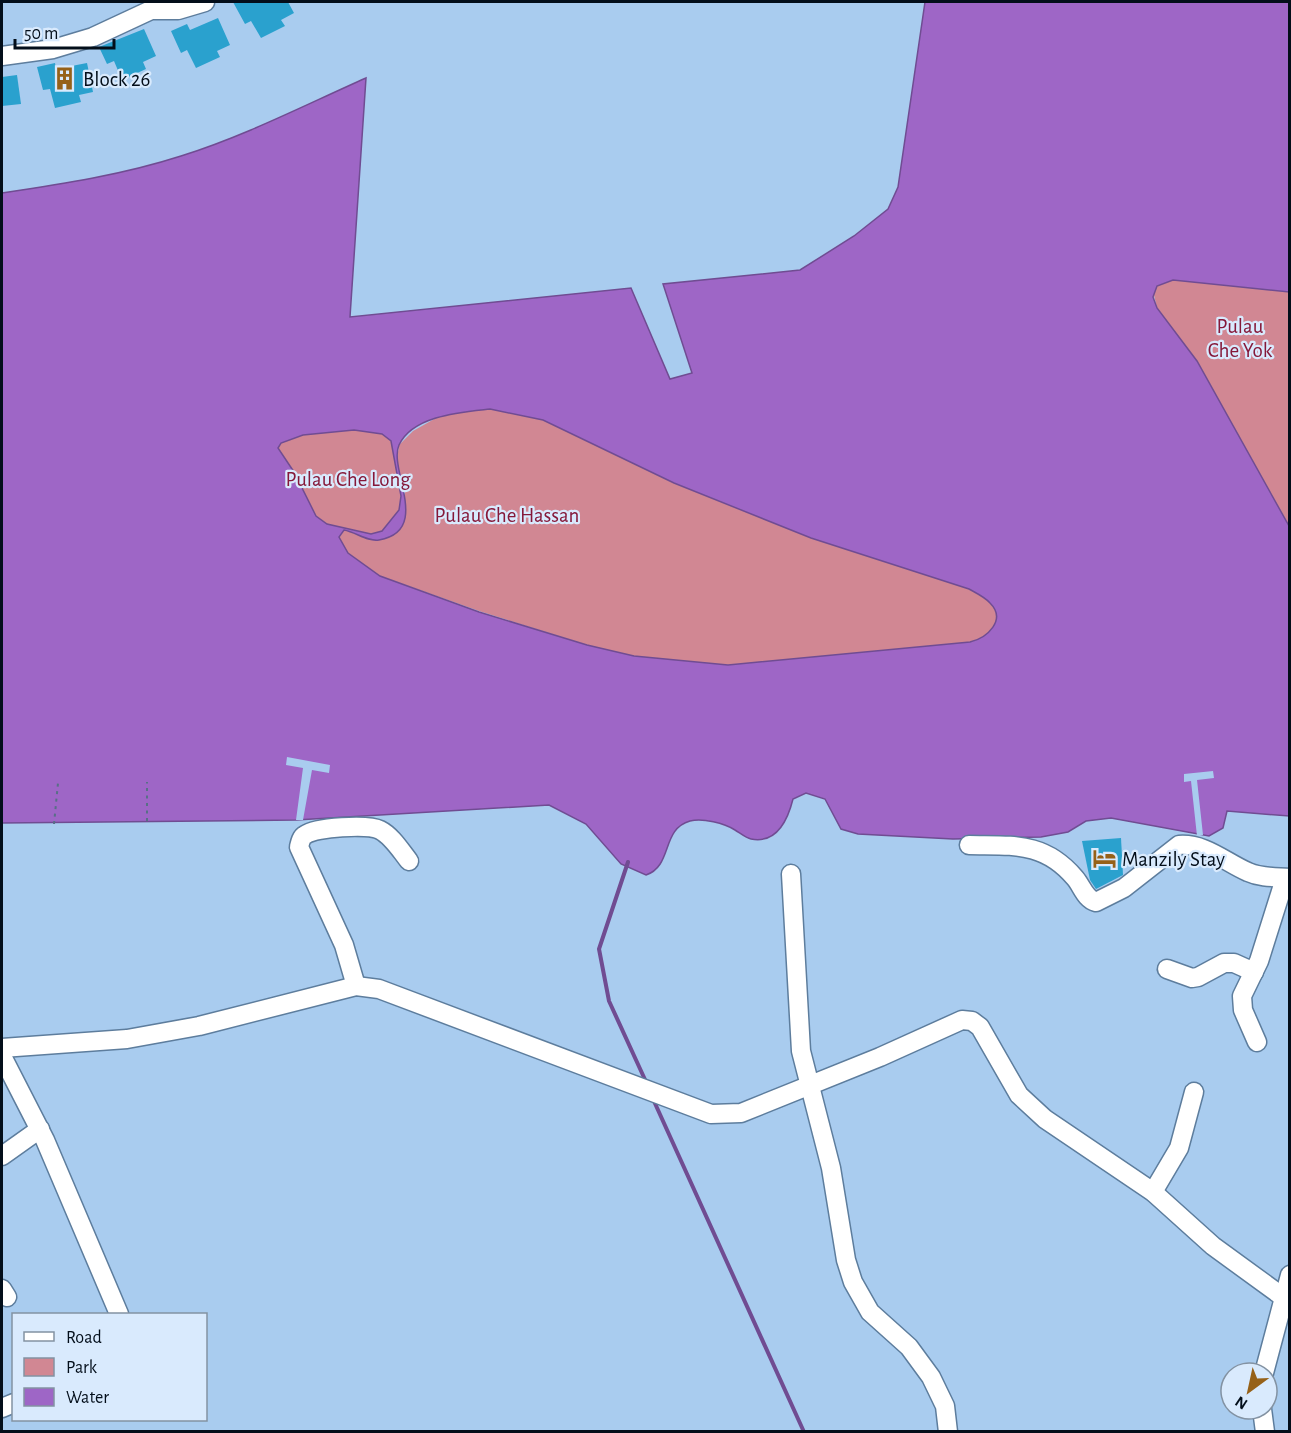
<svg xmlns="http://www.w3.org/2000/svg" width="1291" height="1433" viewBox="0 0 1291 1433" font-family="'Alegreya Sans',sans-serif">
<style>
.green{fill:#d18793}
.water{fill:#9e66c6;stroke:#704c92;stroke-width:1.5;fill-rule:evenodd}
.pier{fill:#a9ccef}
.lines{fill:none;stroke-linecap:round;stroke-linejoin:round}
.stream{stroke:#704c92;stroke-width:4}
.building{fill:#2aa1ce}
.minor-casing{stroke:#5d7d9d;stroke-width:21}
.path{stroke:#586f87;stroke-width:2;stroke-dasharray:3 4.5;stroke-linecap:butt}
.minor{stroke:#fff;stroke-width:18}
.labels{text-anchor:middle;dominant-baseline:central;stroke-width:4.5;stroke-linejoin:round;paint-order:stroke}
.poi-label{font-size:21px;fill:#030e1a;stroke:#d9eafd;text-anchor:start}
.park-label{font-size:21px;fill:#851839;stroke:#d9eafd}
</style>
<rect width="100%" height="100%" fill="#a9ccef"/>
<g class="green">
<polygon points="1173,280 1289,292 1289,526 1197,361 1157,308 1153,291 1157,286"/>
<path d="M 490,409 L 543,420 L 674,483 L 811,538 L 969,589 C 976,593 985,597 990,603 C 1007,620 987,638 970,642 L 728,665 L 634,656 L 587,645 L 479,611 L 380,576 L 348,553 L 339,538 L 344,530 L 378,540 L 405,515 L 405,487 L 396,466 L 399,445 L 413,431 L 445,413 Z"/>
<polygon points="354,430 382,434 391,441 401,496 399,510 382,531 371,534 327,524 316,516 278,448 281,443 303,435"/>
</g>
<path class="water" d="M 925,2 L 1289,2 L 1289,292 L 1173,280 L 1157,286 L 1153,297 L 1157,308 L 1197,361 L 1289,526 L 1289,816 L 1227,811 L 1223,828 L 1209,836 L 1111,818 L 1086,821 L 1068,832 L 1041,837 L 953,839 L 858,834 L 841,829 L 825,799 L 806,793 L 793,799 C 788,819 777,844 751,839 C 746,838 740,833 735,830 C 724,823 703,818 690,821 C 661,829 673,866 646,875 L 621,864 L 586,824 L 549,805 L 296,820 L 2,823 L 2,193 C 62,184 122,175 181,156 C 245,136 305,105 366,78 L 350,317 L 631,288 L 670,379 L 692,373 L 663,284 L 800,270 L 854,236 L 888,209 L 898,187 ZM 490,409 L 543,420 L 674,483 L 811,538 L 969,589 C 976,593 985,597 990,603 C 1007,620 987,638 970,642 L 728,665 L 634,656 L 587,645 L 479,612 L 380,576 L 348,553 L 339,537 L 344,530 C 356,532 367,542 379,540 C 432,531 388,469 399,445 C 413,415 463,412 490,409 ZM 354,430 L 382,434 L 391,441 L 401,496 L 399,510 L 382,531 L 371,534 L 327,524 L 316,516 L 294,472 L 278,448 L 281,443 L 303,435 Z"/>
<g class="pier">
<polygon points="287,757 330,765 329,773 312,770 303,820 296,820 303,768 286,765"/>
<polygon points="1213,771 1214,778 1197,780 1203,835 1197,836 1191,781 1184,782 1184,774"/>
</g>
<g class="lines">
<g class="stream">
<polyline points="628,862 599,949 609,1001 647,1084"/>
<polyline points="653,1099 804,1432"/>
</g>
</g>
<g class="building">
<polygon points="233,2 288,2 294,13 281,20 285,26 261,38 251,21 245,24"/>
<polygon points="218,18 230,45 217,51 220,57 196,68 187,50 181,53 171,31 187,24 190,30"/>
<polygon points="144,29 156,56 143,62 146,69 122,80 114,61 107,64 99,47"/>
<polygon points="55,63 56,69 87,63 93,92 79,95 81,102 55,108 50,89 43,90 37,67"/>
<polygon points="17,75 21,104 2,106 2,77"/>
<polygon points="1121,838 1123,875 1096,889 1090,880 1082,841"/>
</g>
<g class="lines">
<defs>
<g id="minor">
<polyline points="2,56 53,49 93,37 151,10 178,10 205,2"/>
<path d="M 969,845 C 1012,846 1044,841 1075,878 C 1082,886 1085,899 1096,902 L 1124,888 L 1179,845 C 1205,843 1225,862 1248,872 C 1261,878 1276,877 1290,878"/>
<polyline points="791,874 801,1051 831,1168 846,1260 853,1282 870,1312 909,1347 931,1377 945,1406 948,1432"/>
<polyline points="1167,969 1192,978 1198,977 1224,963 1234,963 1254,972"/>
<path d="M 356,986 L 344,945 L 299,847 C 300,843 301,837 305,835 C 316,827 368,824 380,830 C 392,836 401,851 409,861"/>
<polyline points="1257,1042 1243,1010 1242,996 1259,961 1282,888 1290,879"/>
<polyline points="2,1048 127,1039 199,1026 356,986 379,989 711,1114 741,1113 880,1057 962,1020 972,1021 980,1027 1019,1095 1045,1119 1153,1192 1213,1246 1283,1297"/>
<polyline points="2,1056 45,1140 119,1314"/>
<polyline points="2,1156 40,1129"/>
<polyline points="1153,1192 1179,1148 1194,1092"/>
<polyline points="2,1289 7,1297"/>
<polyline points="1264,1373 1290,1275"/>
<polyline points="2,1408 14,1403"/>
<polyline points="1262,1409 1265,1432"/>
</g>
</defs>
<use href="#minor" class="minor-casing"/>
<g class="path">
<polyline points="147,821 147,782"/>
<polyline points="54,824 58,783"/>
</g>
<use href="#minor" class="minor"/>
</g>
<defs>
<symbol id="building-bare" viewBox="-9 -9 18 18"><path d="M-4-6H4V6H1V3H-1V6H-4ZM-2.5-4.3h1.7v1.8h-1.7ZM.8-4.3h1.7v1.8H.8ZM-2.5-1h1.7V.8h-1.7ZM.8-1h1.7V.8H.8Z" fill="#966118" stroke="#d9eafd" stroke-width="2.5" paint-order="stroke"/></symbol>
<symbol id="hotel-bare" viewBox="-9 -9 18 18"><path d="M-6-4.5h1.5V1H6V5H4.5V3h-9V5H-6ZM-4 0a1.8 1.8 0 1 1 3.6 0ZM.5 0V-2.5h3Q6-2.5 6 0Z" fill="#966118" stroke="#d9eafd" stroke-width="2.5" paint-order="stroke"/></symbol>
</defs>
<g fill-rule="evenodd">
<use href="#building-bare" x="48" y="62" width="33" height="33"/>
<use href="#hotel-bare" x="1088" y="842" width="33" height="33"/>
</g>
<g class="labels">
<g class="poi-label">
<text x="83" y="79">Block 26</text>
<text x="1122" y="859">Manzily Stay</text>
</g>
<g class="park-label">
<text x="1240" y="326">Pulau<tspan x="1240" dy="24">Che Yok</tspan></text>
<text x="348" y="479">Pulau Che Long</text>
<text x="507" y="515">Pulau Che Hassan</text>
</g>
</g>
<rect width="1291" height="1433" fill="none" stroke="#030e1a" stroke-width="6"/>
<rect x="12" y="1313" width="195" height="108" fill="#d9eafd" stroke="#8392a2" stroke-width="1.5"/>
<rect x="24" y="1332" width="30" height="9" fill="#ffffff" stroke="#8392a2" stroke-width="1.5"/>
<text x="66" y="1343" font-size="18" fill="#030e1a">Road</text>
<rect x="24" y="1358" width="30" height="18" fill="#d18793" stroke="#8392a2" stroke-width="1.5"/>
<text x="66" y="1373" font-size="18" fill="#030e1a">Park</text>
<rect x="24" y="1388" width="30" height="18" fill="#9e66c6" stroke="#8392a2" stroke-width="1.5"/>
<text x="66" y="1403" font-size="18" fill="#030e1a">Water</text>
<g transform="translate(1249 1391) rotate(213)"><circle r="28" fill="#d9eafd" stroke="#8392a2" stroke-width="1.5"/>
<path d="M0-4.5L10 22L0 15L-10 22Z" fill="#966118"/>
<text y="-9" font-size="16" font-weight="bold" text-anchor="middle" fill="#030e1a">N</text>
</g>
<path d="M15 39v9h99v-9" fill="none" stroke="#030e1a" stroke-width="3"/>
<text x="24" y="39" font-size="18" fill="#030e1a" stroke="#d9eafd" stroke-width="4.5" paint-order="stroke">50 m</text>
</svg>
